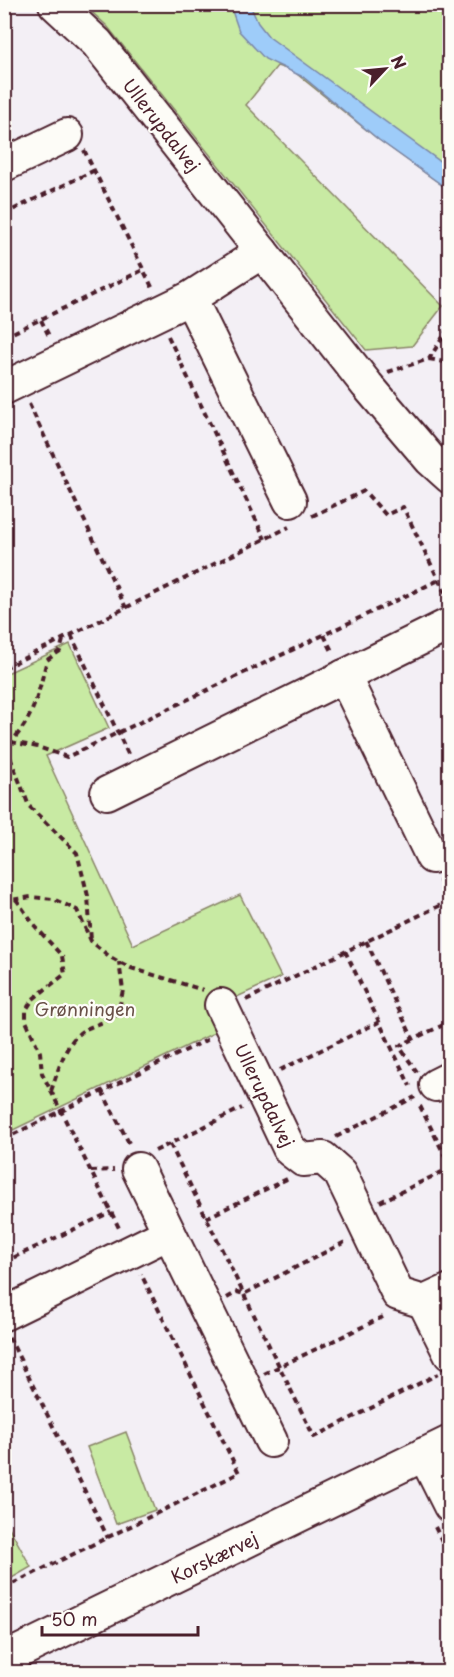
<svg xmlns="http://www.w3.org/2000/svg" width="454" height="1677" viewBox="0 0 454 1677" font-family="'Playpen Sans',sans-serif">
<style>
.green{fill:#c8eaa3;stroke:#898467;stroke-width:1.5}
.water{fill:#9eccf9;stroke:#7c87a7;stroke-width:1.5}
.lines{fill:none;stroke-linecap:round;stroke-linejoin:round}
.minor-casing{stroke:#4a1f2b;stroke-width:36}
.path{stroke:#4a1f2b;stroke-width:4;stroke-dasharray:6 4.5;stroke-linecap:butt}
.minor{stroke:#fdfcf7;stroke-width:32}
.labels{text-anchor:middle;dominant-baseline:central;stroke-width:4.5;stroke-linejoin:round;paint-order:stroke}
.street-label{font-size:18px;fill:#4a1f2b;stroke:#fdfcf7}
.park-label{font-size:18px;fill:#6a5249;stroke:#fdfcf7}
</style>
<rect width="100%" height="100%" fill="#f3eff5"/>
<filter id="ink" filterUnits="userSpaceOnUse"><feTurbulence type="fractalNoise" baseFrequency=".0167" numOctaves="2"/><feDisplacementMap in="SourceGraphic" scale="12" xChannelSelector="R" yChannelSelector="G"/><feConvolveMatrix kernelMatrix="1 2 1 2 8 2 1 2 1" color-interpolation-filters="sRGB"/></filter>
<g filter="url(#ink)">
<g class="green">
<polygon points="84,5 449,5 449,190 379,140 293,71 277,66 246,105 443,306 412,346 366,350 107,26"/>
<polygon points="70,644 109,728 46,756 133,945 240,895 281,977 206,1011 216,1032 13,1130 5,1113 5,674"/>
<polygon points="126,1432 155,1510 116,1524 87,1447"/>
<polygon points="5,1520 31,1567 5,1582 4,1582"/>
</g>
<polygon class="water" points="230,5 250,5 258,23 269,37 449,168 449,190 379,140 303,77 265,59 239,31"/>
<g class="lines">
<defs>
<g id="minor">
<polyline points="55,4 97,43 367,385 430,459 450,477"/>
<polyline points="4,165 67,135"/>
<polyline points="190,298 290,501"/>
<polyline points="4,388 190,298 262,252"/>
<polyline points="344,676 432,857"/>
<polyline points="107,793 450,624"/>
<polyline points="221,1005 290,1150 303,1160 323,1158 340,1173 398,1294 424,1302"/>
<polyline points="436,1085 450,1078"/>
<polyline points="138,1169 271,1441"/>
<polyline points="450,1290 424,1302 450,1354"/>
<polyline points="4,1314 169,1233"/>
<polyline points="424,1454 450,1506"/>
<polyline points="4,1659 450,1442"/>
</g>
</defs>
<use href="#minor" class="minor-casing"/>
<g class="path">
<polyline points="84,150 153,289"/>
<polyline points="4,214 95,170"/>
<polyline points="41,320 50,338"/>
<polyline points="168,336 265,539"/>
<polyline points="4,337 143,270"/>
<polyline points="429,359 450,363"/>
<polyline points="388,372 429,359 450,326"/>
<polyline points="29,404 126,608"/>
<polyline points="312,516 364,491 386,515 403,507 448,599"/>
<polyline points="71,635 129,756"/>
<polyline points="324,635 333,653"/>
<path d="M 63,640 L 60,651 L 47,660 C 37,697 34,720 6,747 L 29,806 L 77,853 L 88,896 L 91,941"/>
<polyline points="4,668 289,527"/>
<polyline points="11,742 38,747 67,757 439,580"/>
<polyline points="16,899 34,925 62,956 65,974 33,999 26,1010 26,1021 40,1052 42,1073 120,1230"/>
<polyline points="4,901 31,897 53,899 77,910 91,941 110,957 131,968 203,990"/>
<polyline points="366,941 413,1039 450,1022"/>
<polyline points="345,951 410,1086"/>
<polyline points="246,1000 447,902 440,880"/>
<polyline points="413,1039 399,1046 417,1072"/>
<polyline points="280,1070 379,1022"/>
<path d="M 51,1091 C 58,1072 65,1041 84,1030 C 96,1024 107,1022 118,1014 L 123,990 L 119,962"/>
<polyline points="102,1091 130,1145"/>
<polyline points="420,1106 450,1166"/>
<polyline points="336,1137 415,1097"/>
<polyline points="4,1139 209,1039"/>
<polyline points="170,1144 314,1437 438,1374"/>
<polyline points="155,1151 242,1108"/>
<polyline points="91,1171 114,1170"/>
<polyline points="380,1202 450,1168"/>
<polyline points="206,1218 287,1179"/>
<polyline points="4,1262 111,1212"/>
<polyline points="227,1298 237,1292 244,1294 345,1242"/>
<polyline points="9,1337 108,1538"/>
<polyline points="264,1374 385,1316"/>
<polyline points="435,1527 450,1557"/>
<polyline points="4,1588 239,1473 141,1274"/>
</g>
<use href="#minor" class="minor"/>
</g>
</g>
<g class="labels">
<g class="street-label">
<text transform="translate(162 125) rotate(52)">Ullerupdalvej</text>
<text transform="translate(265 1095) rotate(64)">Ullerupdalvej</text>
<text transform="translate(214 1557) rotate(-26)">Korskærvej</text>
</g>
<g class="park-label">
<text x="85" y="1008">Grønningen</text>
</g>
</g>
<rect width="454" height="1677" fill="none" stroke="#fdfcf7" stroke-width="24"/>
<rect x="12" y="12" width="430" height="1653" fill="none" stroke="#4a1f2b" stroke-width="2" filter="url(#ink)"/>
<g transform="translate(385 69) rotate(64)" stroke="#fdfcf7" stroke-width="4.5" paint-order="stroke">
<path d="M0-4.5L10 22L0 15L-10 22Z" fill="#4a1f2b"/>
<text y="-9" font-size="16" font-weight="bold" text-anchor="middle" fill="#4a1f2b">N</text>
</g>
<path d="M42 1626v9h156v-9" fill="none" stroke="#4a1f2b" stroke-width="3"/>
<text x="51" y="1626" font-size="18" fill="#4a1f2b" stroke="#fdfcf7" stroke-width="4.5" paint-order="stroke">50 m</text>
</svg>
